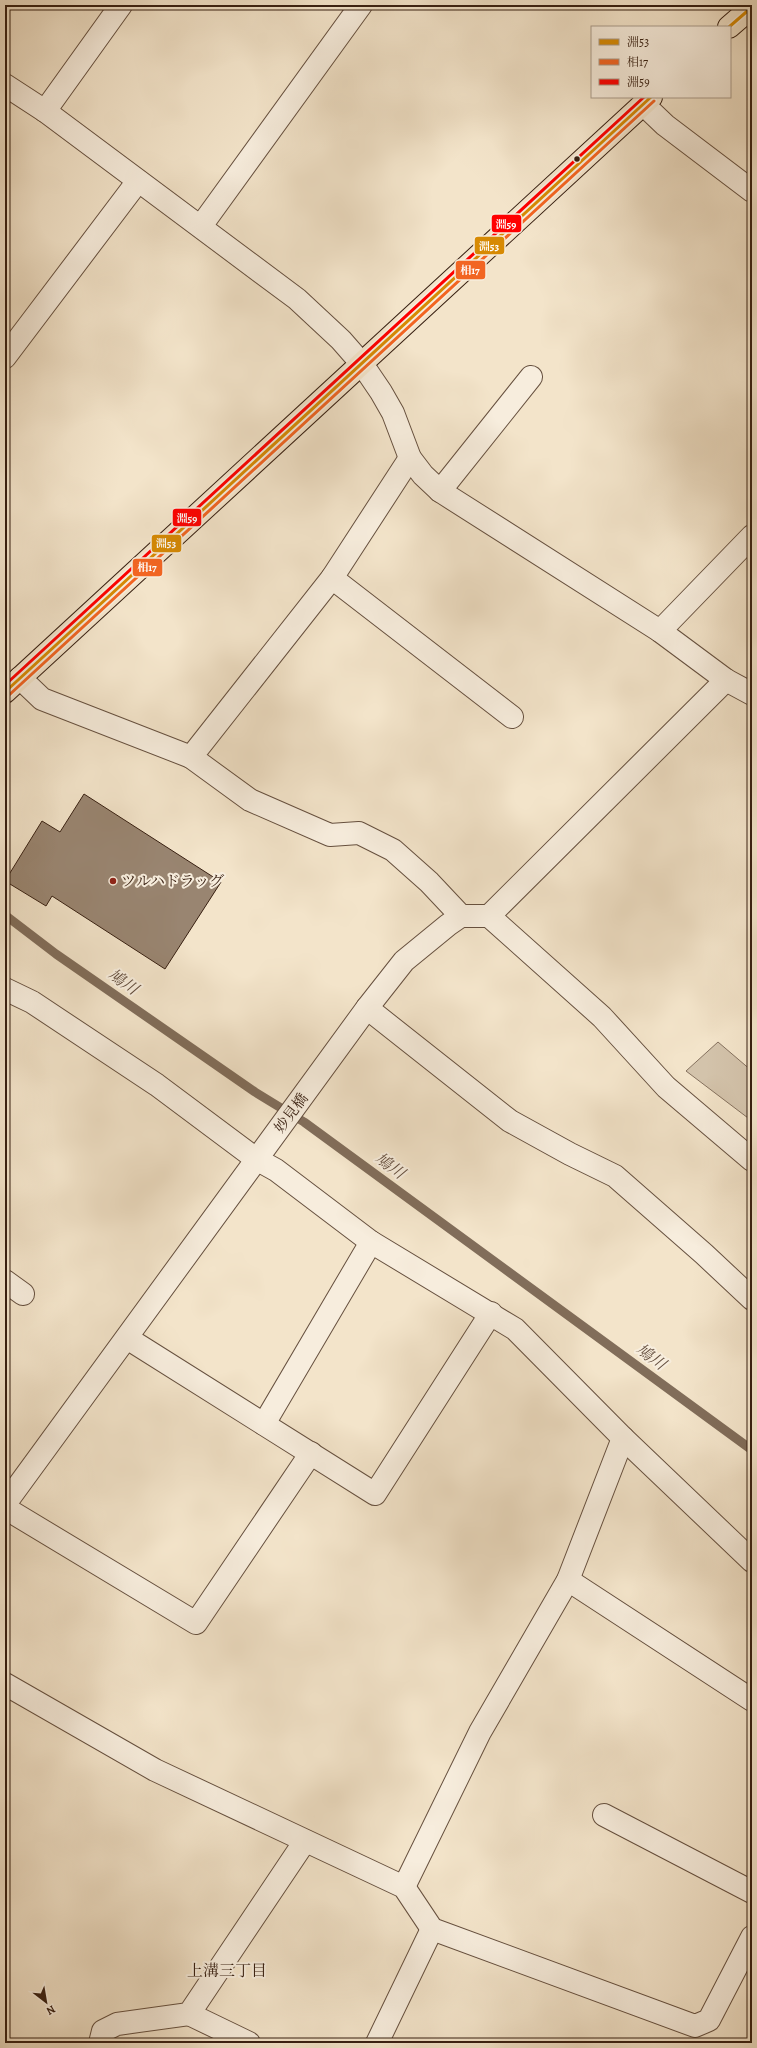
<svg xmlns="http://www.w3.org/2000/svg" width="757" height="2048" viewBox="0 0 757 2048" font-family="Alegreya,'Noto Serif JP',serif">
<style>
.green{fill:#d3c3ab;stroke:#85715e}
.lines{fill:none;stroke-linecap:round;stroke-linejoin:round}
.stream{stroke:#816d5a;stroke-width:9}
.building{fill:#998571;stroke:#371f11}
.minor-casing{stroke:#66503f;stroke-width:24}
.major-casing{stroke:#371f11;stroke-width:24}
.minor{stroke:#f7eddd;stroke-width:22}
.major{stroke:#f3e4ca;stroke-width:22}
.bus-1-casing{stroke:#f7eddd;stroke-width:6}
.bus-2-casing{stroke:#f7eddd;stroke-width:6}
.bus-3-casing{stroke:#f7eddd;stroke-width:6}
.bus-1{stroke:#d78a03;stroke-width:3}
.bus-2{stroke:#f26522;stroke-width:3}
.bus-3{stroke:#f00;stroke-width:3}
.bus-dot{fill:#371f11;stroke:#f7eddd;stroke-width:1.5}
.poi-dot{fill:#8f2418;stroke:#f7eddd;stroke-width:1.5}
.labels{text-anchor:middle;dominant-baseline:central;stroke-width:4;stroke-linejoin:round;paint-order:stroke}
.poi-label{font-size:15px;fill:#371f11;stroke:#f7eddd;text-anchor:start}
.street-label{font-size:15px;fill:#371f11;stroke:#f7eddd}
.water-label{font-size:16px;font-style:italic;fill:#624c3c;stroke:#f7eddd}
.neighbourhood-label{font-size:16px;fill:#371f11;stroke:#f7eddd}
.line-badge{stroke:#f7eddd;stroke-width:1.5}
.badge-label{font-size:11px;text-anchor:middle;font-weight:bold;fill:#fff}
</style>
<rect width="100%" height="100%" fill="#f3e4ca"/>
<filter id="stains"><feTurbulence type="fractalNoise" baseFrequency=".005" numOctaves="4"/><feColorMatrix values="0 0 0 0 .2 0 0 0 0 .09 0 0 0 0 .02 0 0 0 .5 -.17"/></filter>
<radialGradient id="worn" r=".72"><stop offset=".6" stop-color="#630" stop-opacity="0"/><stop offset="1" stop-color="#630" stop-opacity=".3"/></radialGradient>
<polygon class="green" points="718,1042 752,1071 752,1121 686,1071"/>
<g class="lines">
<polyline class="stream" points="5,915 56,954 255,1092 304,1122 752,1450"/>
</g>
<polygon class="building" points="84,794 221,882 165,969 52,896 46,906 5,881 42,821 60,832"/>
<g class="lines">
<defs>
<g id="minor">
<polyline points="5,85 45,111 297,299 341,340 362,364 381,392 393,413 410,458 423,475 440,491 660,631 726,680 752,694"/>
<polyline points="643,104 665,125 752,191"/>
<polyline points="45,111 121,5"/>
<polyline points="201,226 361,5"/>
<polyline points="5,357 138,181"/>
<polyline points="410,458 332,578 191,757 250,800 330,835 359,833 393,850 429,882 461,916"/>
<polyline points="440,491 531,377"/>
<polyline points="332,578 512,717"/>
<polyline points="660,631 752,536"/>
<polyline points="20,678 42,699 191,757"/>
<polyline points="489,916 726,680"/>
<polyline points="5,989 32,1002 157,1085 256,1159 276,1170 371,1242 515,1329 623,1438 752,1561"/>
<polyline points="367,1008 510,1121 570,1154 615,1176 704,1254 752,1299"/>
<polyline points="5,1281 23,1294"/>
<polyline points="127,1338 375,1494 491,1313"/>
<polyline points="264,1424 371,1242"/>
<polyline points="5,1504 367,1008 404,961 448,925 461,916 489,916 602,1017 666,1087 752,1160"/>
<polyline points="5,1508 196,1623 311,1453"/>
<polyline points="568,1580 752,1700"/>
<polyline points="5,1684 155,1770 404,1887 432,1929 695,2026 709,2020 752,1937"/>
<polyline points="604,1815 752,1892"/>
<polyline points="404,1887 480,1732 568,1580 623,1438"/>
<polyline points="189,2014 249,2043"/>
<polyline points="100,2043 103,2031 117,2024 189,2014 305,1841"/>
<polyline points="377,2043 432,1929"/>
</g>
<g id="major">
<polyline points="729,27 752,7"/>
<polyline points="5,692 651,97"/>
</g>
</defs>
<use href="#minor" class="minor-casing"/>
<use href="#major" class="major-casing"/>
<use href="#minor" class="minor"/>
<use href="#major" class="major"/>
<defs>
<g id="bus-1">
<polyline points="729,27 752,7"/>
<polyline points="5,692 651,97"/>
</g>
<polyline id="bus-2" points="8,696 654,101"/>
<polyline id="bus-3" points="5,685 644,97"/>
</defs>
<use href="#bus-1" class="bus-1-casing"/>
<use href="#bus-2" class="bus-2-casing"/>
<use href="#bus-3" class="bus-3-casing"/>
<use href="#bus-1" class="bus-1"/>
<use href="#bus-2" class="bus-2"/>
<use href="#bus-3" class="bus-3"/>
</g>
<circle class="bus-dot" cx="577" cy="159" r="3.5"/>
<circle class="poi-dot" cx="113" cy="881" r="4"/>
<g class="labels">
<g class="poi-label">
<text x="121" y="881">ツルハドラッグ</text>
</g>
<g class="street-label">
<text transform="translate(291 1113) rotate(-53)">妙見橋</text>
</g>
<g class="water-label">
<text transform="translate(123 982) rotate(35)">鳩川</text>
<text transform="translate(390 1166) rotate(36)">鳩川</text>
<text transform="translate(651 1357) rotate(36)">鳩川</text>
</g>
<g class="neighbourhood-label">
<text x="227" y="1971">上溝三丁目</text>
</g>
</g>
<g class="line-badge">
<rect x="491" y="214" width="31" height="19" rx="4" fill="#f00"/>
<rect x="474" y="236" width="31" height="19" rx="4" fill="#d78a03"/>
<rect x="455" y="260" width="31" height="20" rx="4" fill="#f26522"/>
<rect x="172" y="508" width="30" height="19" rx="4" fill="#f00"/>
<rect x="151" y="534" width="31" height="19" rx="4" fill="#d78a03"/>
<rect x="132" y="558" width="31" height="19" rx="4" fill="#f26522"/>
</g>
<g class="badge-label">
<text x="506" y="228">淵59</text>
<text x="489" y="250">淵53</text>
<text x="470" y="274">相17</text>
<text x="187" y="522">淵59</text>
<text x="166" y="547">淵53</text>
<text x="147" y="571">相17</text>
</g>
<rect width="757" height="2048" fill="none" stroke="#f3e4ca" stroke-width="20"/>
<rect x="6" y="6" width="745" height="2036" fill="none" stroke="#371f11" stroke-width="2"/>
<rect x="10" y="10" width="737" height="2028" fill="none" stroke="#371f11"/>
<rect x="591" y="26" width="140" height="72" fill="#f7eddd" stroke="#aa9b8b"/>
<rect x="599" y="39" width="20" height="6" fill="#d78a03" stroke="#aa9b8b"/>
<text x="627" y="46" font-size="12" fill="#371f11">淵53</text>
<rect x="599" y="59" width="20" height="6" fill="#f26522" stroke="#aa9b8b"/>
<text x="627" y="66" font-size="12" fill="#371f11">相17</text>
<rect x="599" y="79" width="20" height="6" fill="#ff0000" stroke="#aa9b8b"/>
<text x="627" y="86" font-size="12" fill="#371f11">淵59</text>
<g transform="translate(46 2002) rotate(149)" stroke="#f7eddd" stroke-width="3" paint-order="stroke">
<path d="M0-3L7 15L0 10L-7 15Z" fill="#371f11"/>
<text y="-6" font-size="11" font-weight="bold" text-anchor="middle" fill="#371f11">N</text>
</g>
<rect width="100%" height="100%" filter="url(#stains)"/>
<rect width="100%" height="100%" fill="url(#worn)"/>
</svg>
